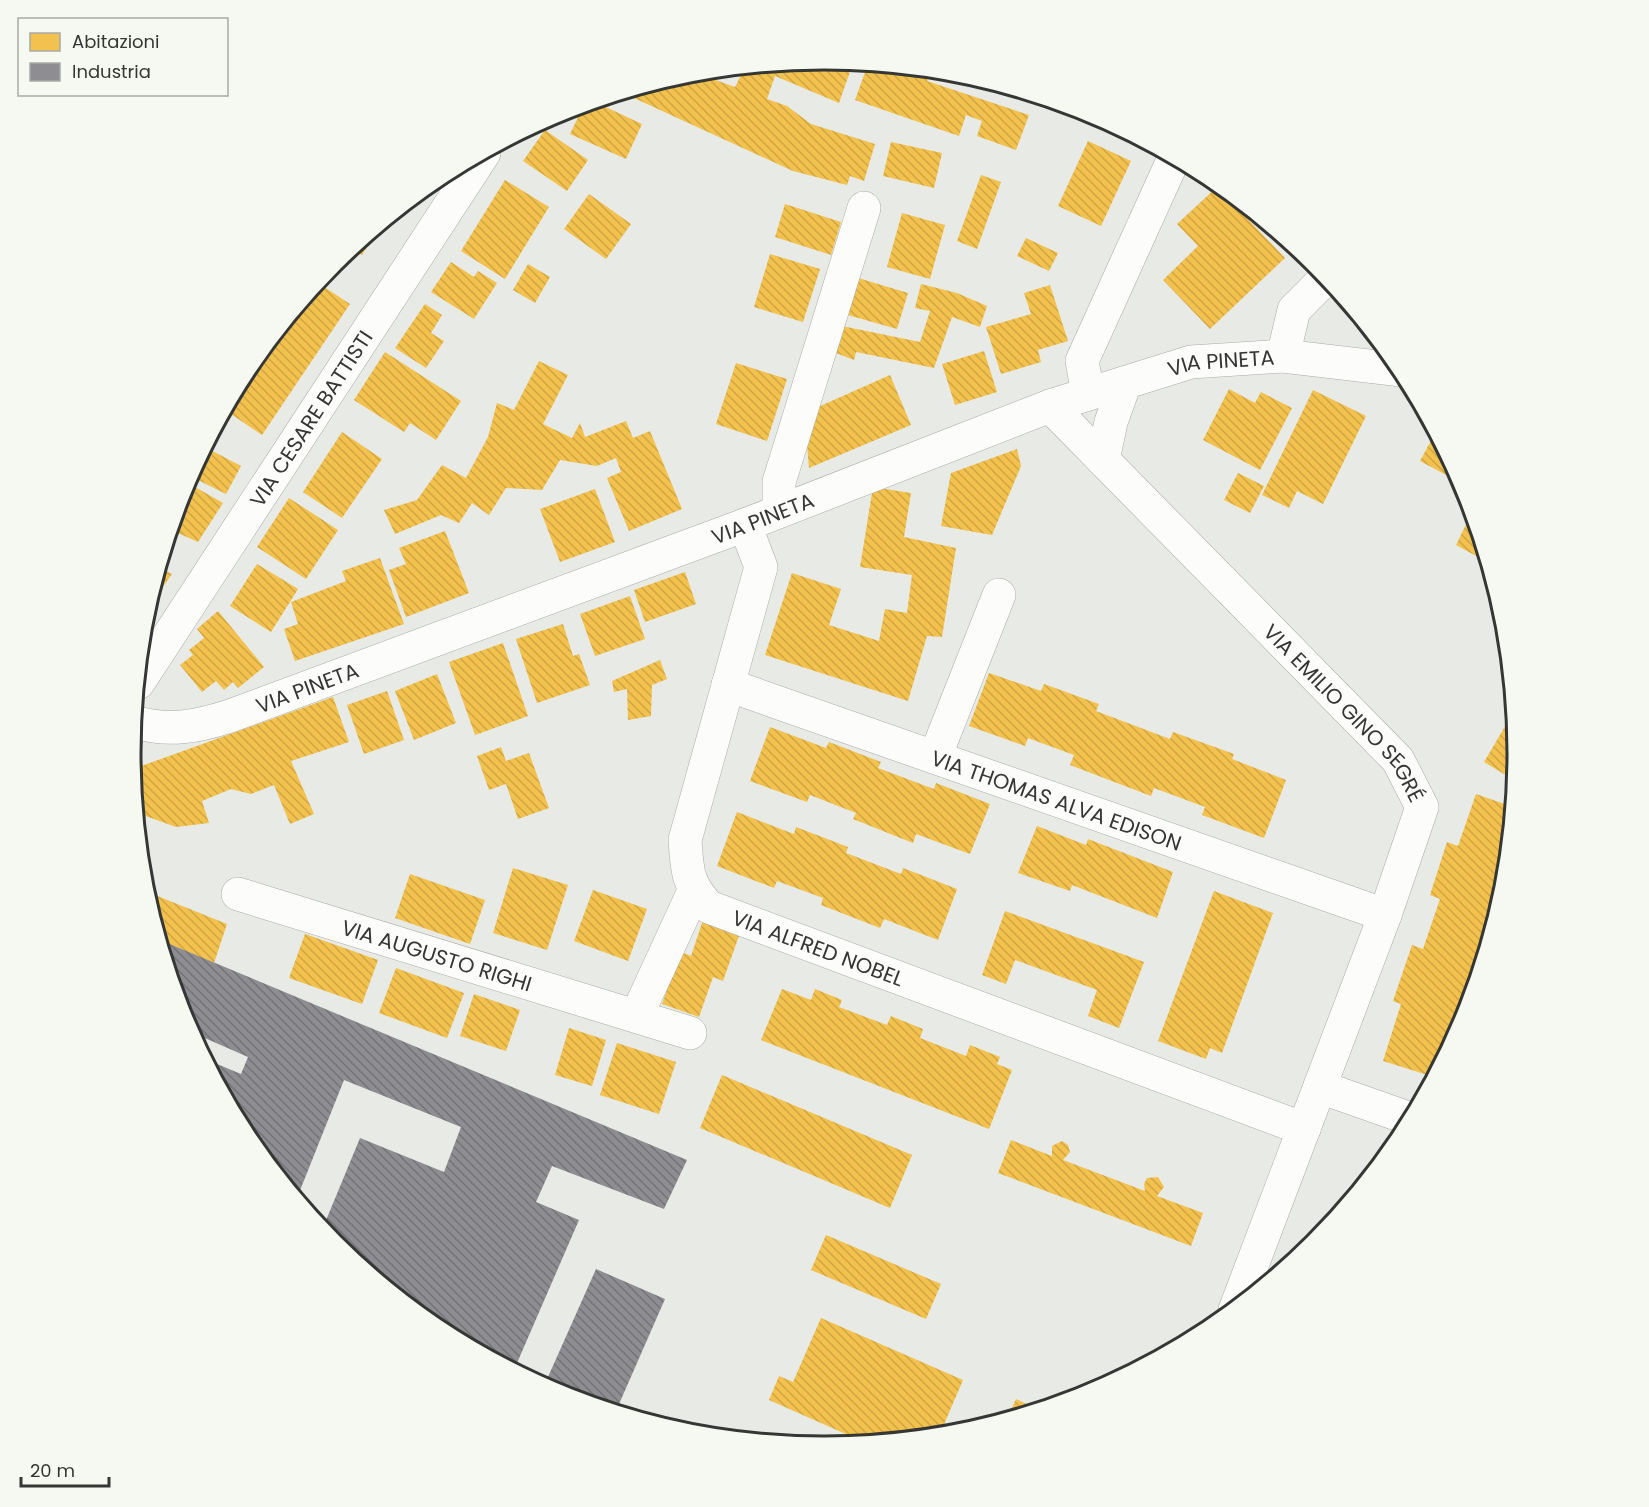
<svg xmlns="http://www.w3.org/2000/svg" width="1649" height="1507" viewBox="0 0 1649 1507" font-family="Poppins,sans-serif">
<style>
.homes{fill:url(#homes-back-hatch)}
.industry{fill:url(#industry-back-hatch)}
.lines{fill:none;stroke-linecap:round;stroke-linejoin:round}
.minor-casing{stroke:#a9aba8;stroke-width:34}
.minor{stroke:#fcfcfb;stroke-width:33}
.labels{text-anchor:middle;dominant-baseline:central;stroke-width:6;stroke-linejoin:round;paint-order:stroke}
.street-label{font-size:21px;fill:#353734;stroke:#f5f9f1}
.rim{fill:none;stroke:#353734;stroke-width:3}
</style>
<defs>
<pattern id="homes-back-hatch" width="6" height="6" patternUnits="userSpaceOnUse" patternTransform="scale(1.5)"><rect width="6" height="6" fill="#f2c14e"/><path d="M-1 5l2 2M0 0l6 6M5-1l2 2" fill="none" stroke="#d0a645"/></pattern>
<pattern id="industry-back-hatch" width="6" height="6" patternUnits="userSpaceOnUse" patternTransform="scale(1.5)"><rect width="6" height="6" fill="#8d8d92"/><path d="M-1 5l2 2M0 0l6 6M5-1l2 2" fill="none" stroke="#747478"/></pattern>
</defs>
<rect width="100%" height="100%" fill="#e8eae6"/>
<g class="homes">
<polygon points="824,60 853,63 839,103 775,76 767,99 787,106 811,124 875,144 864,181 850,176 847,185 793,171 623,93 696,73 735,87 742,73 734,69"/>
<polygon points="868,64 931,71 927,81 1029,115 1016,150 977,136 982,121 966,115 959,136 855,100"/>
<polygon points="595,102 642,124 626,159 570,134 584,105"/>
<polygon points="545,130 588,160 567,191 523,161"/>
<polygon points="1088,141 1131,161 1101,226 1058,206"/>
<polygon points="891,142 942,153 934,188 883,176"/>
<polygon points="981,175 1001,182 977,249 957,241"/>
<polygon points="505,180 549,207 505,279 461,251"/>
<polygon points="1217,187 1285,258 1210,329 1163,280 1198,246 1177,224"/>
<polygon points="589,194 631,224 606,259 564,229"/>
<polygon points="785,204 841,222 831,255 775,237"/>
<polygon points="902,213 945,225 930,279 887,267"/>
<polygon points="380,226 362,255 352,248"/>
<polygon points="1026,238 1058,253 1049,271 1017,256"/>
<polygon points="770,254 820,269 803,322 754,307"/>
<polygon points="451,262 474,277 478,271 497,283 474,319 431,292"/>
<polygon points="528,264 550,277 535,303 513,290"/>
<polygon points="855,277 908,293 897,329 844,314"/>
<polygon points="318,283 350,304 262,435 225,410 248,368"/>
<polygon points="921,284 957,293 987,306 980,327 952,317 934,368 856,352 854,360 828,350 837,325 920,342 930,311 915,308"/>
<polygon points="1050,285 1068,341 1038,350 1041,362 1001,374 986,327 1031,314 1024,293"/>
<polygon points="425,304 442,315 431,333 444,341 426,368 395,348"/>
<polygon points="984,351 997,392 955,405 942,364"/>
<polygon points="385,352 461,401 436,440 410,423 404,432 354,400"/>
<polygon points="539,361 568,375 543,424 572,438 580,423 585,437 626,421 633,438 650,431 682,509 629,531 607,478 621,472 616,458 597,466 560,460 542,490 506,488 489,515 472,503 459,523 441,515 395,534 384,510 417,500 442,465 466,478 488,437 497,403 514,410"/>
<polygon points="736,363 787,379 767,441 716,424"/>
<polygon points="890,375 911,425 809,468 805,422 809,411"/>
<polygon points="1229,389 1255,403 1261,392 1292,408 1260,470 1203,440"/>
<polygon points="1313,390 1366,416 1323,504 1297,491 1289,508 1262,495"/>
<polygon points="342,432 382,459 342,518 303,492"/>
<polygon points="1435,433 1452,464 1463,484 1420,461"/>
<polygon points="205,447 241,466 226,494 190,476"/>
<polygon points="1017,449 1021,466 992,535 941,526 951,473"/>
<polygon points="1238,473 1264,486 1250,513 1224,500"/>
<polygon points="188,483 223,503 198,542 171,530"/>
<polygon points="873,487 911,493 904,537 956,548 942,637 927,636 908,701 765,655 792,573 841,589 829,625 879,641 885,609 907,613 912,575 860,567"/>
<polygon points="595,489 615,542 560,562 540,509"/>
<polygon points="289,498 338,530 306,579 257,547"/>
<polygon points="1472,512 1483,547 1478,557 1456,545"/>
<polygon points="445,531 469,593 406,617 389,570 406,564 399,548"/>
<polygon points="380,558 404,624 295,661 284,629 298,624 291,602 346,581 342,571"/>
<polygon points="257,564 298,589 271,632 230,606"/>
<polygon points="160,568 172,574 148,608 147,608"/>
<polygon points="685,572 696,604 645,622 634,590"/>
<polygon points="630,596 645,639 595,656 580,614"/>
<polygon points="218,611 264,667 238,688 233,682 224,690 216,681 202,692 180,665 193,655 189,650 204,638 197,629"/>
<polygon points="563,624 573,656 579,654 590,685 537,703 516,639"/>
<polygon points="503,643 528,716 475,735 449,662"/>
<polygon points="660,660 667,679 652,685 651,716 628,720 627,689 614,692 612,681"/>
<polygon points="989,673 1041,691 1044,684 1099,704 1096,711 1170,739 1173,732 1234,754 1232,759 1286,780 1264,838 1202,815 1205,807 1154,788 1151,796 1070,765 1074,755 1028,738 1025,746 969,726"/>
<polygon points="437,674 456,723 414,740 395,691"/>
<polygon points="387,691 404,740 364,754 347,705"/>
<polygon points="333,697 349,742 291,761 314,814 290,824 274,785 251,794 231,789 202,801 209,823 176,827 143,815 138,827 133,769"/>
<polygon points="1507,723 1515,728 1518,754 1514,780 1484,762"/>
<polygon points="770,727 826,748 829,742 881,762 878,768 934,789 936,783 990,804 970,854 916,834 913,843 853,819 856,813 810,795 807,802 750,781"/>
<polygon points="501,747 506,761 529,753 549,808 518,819 506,784 489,790 477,756"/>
<polygon points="1476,794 1513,807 1507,867 1504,866 1489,910 1497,913 1479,972 1472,969 1457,1015 1465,1019 1434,1077 1383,1061 1401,1004 1393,1001 1412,945 1423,949 1440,899 1430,895 1447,842 1458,846"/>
<polygon points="737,812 794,834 796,827 848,847 846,853 901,874 903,868 957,889 938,940 884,919 880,928 821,905 823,898 777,881 774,888 717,866"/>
<polygon points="1037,826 1086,845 1088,839 1173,872 1157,918 1072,885 1070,891 1018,873"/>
<polygon points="513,868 568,885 547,950 493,933"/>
<polygon points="410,874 485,900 470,944 395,918"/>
<polygon points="593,890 647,909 628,961 574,941"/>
<polygon points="145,891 227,924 214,963 160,940"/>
<polygon points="1214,891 1273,913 1222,1053 1210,1048 1206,1059 1158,1041"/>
<polygon points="1005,911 1144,962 1119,1028 1088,1016 1097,990 1015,960 1006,984 982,975"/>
<polygon points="703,920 740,933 723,981 713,977 699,1017 662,1004 681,952 691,956"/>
<polygon points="305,934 378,960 362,1004 289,978"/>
<polygon points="396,968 464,993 447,1038 379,1013"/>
<polygon points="782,989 811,1000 815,989 842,1000 839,1007 887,1025 891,1016 923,1029 920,1038 966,1056 970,1045 1000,1057 997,1064 1012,1070 989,1129 761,1040"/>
<polygon points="474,994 520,1010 506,1051 460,1036"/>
<polygon points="569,1028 606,1040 592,1086 555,1075"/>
<polygon points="617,1043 676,1062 659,1114 600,1095"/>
<polygon points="722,1075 912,1155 890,1208 700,1128"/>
<polygon points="1011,1140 1052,1156 1052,1146 1062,1141 1068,1145 1070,1152 1063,1160 1145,1191 1144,1184 1147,1178 1158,1177 1164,1187 1157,1196 1203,1213 1191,1246 998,1173"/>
<polygon points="826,1235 941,1284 926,1319 811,1270"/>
<polygon points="821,1318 963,1380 939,1436 866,1443 769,1400 779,1376 793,1382"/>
<polygon points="1016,1399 1039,1410 1007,1419"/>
</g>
<g class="industry">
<polygon points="160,940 687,1160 664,1209 552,1166 536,1202 579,1220 514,1370 439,1330 334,1244 322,1230 360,1138 444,1172 461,1127 344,1080 297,1198 248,1138 205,1059 241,1074 248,1057 191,1032 184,1019"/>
<polygon points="596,1269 665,1299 616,1411 559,1394 544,1386"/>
</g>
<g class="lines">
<defs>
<g id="minor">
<polyline points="1283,356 1294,310 1327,277"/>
<polyline points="1088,394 1082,361 1174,158"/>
<path id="s1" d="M 1050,406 L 1398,760 L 1422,807 L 1385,915 L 1235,1310"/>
<polyline points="1103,460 1111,422 1125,383"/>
<polyline points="779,511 779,482 864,208"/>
<path id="s2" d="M 745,525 L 761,567 L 685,840 C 687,870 687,884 709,907 L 1304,1129"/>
<path id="s3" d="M 138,683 L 484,153"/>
<path id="s4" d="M 728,685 L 1385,915"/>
<path id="s5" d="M 134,722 C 169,732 196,727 230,716 L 745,525 L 1050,406 L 1191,362 L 1283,356 L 1402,370"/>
<polyline points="935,757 999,595"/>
<path id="s6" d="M 238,894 L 690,1033"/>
<polyline points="637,1015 694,891"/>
<polyline points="1320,1087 1411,1119"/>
</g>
</defs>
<use href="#minor" class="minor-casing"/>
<use href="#minor" class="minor"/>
</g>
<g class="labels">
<g class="street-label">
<text stroke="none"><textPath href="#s5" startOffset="1152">VIA PINETA</textPath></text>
<text stroke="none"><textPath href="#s3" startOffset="316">VIA CESARE BATTISTI</textPath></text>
<text stroke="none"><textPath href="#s5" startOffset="666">VIA PINETA</textPath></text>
<text stroke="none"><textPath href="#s5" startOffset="180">VIA PINETA</textPath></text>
<text stroke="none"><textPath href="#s1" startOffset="426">VIA EMILIO GINO SEGRÉ</textPath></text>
<text stroke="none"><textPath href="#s4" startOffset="348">VIA THOMAS ALVA EDISON</textPath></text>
<text stroke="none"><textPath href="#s2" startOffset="518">VIA ALFRED NOBEL</textPath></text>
<text stroke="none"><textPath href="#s6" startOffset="208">VIA AUGUSTO RIGHI</textPath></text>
</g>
</g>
<path d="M0 0H1649V1507H0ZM141 753a683 683 0 1 1 1366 0a683 683 0 1 1-1366 0Z" fill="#f5f9f1" fill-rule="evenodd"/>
<path class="rim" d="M141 753a683 683 0 1 1 1366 0a683 683 0 1 1-1366 0Z"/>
<rect x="18" y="18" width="210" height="78" fill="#f5f9f1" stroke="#a8aba5" stroke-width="1.5"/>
<rect x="30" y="33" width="30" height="18" fill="#f2c14e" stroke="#a8aba5" stroke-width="1.5"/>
<text x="72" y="48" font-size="18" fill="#353734">Abitazioni</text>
<rect x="30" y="63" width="30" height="18" fill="#8d8d92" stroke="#a8aba5" stroke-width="1.5"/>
<text x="72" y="78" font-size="18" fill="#353734">Industria</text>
<path d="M21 1477v9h88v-9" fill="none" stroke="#353734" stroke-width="3"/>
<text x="30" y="1477" font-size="18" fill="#353734" stroke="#f5f9f1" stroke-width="4.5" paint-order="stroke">20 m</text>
</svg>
